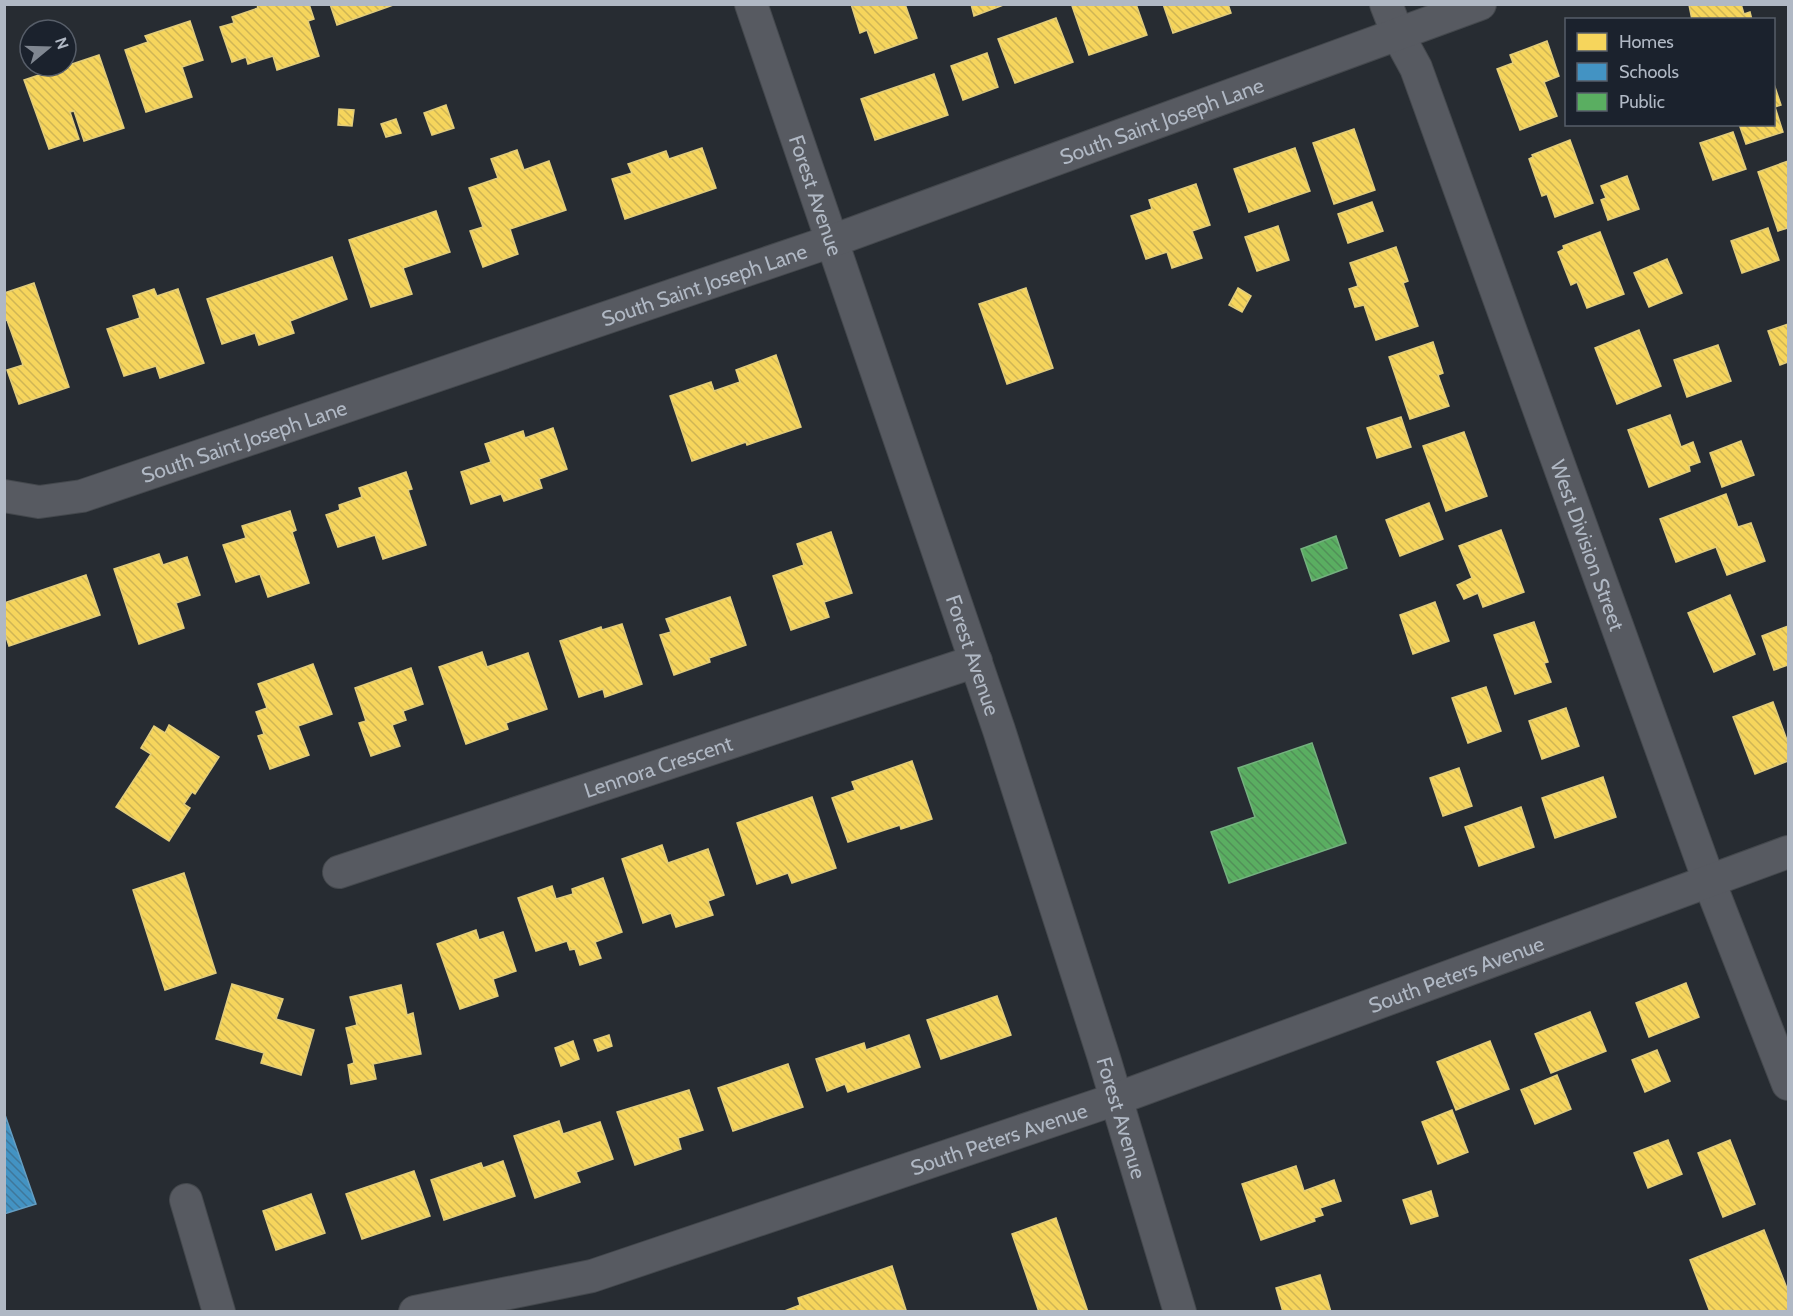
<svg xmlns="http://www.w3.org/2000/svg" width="1793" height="1316" viewBox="0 0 1793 1316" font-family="Cabin,sans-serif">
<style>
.homes{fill:url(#homes-back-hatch);stroke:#e1cc7b;stroke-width:1.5}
.schools{fill:url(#schools-back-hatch);stroke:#649ec3;stroke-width:1.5}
.public{fill:url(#public-back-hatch);stroke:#74b17f;stroke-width:1.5}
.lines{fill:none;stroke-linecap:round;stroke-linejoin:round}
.street-casing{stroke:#44484d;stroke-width:34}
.street{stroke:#575a61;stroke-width:32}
.labels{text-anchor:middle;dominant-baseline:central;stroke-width:6;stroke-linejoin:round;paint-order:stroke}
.street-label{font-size:21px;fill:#b0b8c4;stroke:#1b222d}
</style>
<defs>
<pattern id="homes-back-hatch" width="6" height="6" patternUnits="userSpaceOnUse" patternTransform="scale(1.5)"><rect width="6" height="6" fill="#f6d55c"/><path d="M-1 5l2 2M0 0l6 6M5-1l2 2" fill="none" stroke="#cfb555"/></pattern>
<pattern id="schools-back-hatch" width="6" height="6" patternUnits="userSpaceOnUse" patternTransform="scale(1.5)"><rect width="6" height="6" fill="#4393c3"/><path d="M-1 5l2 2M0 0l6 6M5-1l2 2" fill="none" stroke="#3f779a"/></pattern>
<pattern id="public-back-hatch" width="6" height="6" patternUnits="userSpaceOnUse" patternTransform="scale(1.5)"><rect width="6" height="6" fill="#5aae61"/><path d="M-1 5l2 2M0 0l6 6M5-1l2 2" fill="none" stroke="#519058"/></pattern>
</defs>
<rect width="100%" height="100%" fill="#272c32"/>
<g class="homes">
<polygon points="257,4 309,4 314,19 308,21 319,56 277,70 273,56 248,64 246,57 232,62 220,27 234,23 232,17 258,8"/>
<polygon points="330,4 396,4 337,25"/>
<polygon points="851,4 905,4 917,38 875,53 867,30 860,33"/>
<polygon points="971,4 1006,4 974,16"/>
<polygon points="1077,4 1136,4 1147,35 1089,55 1072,6"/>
<polygon points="1163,4 1228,4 1231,13 1173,33"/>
<polygon points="1741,4 1744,14 1750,12 1752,20 1692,20 1689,5"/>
<polygon points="1056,18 1073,62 1015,83 998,39"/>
<polygon points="190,21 203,60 182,67 192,97 146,112 125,50 148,42 145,36"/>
<polygon points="1547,41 1559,76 1544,82 1557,116 1520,130 1497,69 1513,63 1510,55"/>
<polygon points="987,53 998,87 963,100 951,66"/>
<polygon points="99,55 124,128 84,141 74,111 70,112 79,139 49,149 24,80"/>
<polygon points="934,74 948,115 875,140 861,99"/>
<polygon points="1774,84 1781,105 1775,107 1783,132 1746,144 1739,124 1774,124"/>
<polygon points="446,105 454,128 432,135 424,113"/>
<polygon points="339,109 354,110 352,126 338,125"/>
<polygon points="396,119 401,133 386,137 381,124"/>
<polygon points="1354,129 1375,190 1334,204 1313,143"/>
<polygon points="1733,132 1746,169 1713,180 1700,143"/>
<polygon points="1570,140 1593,203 1555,217 1547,194 1542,196 1529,159 1533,157 1532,155"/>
<polygon points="702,148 716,188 625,219 612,179 632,173 628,164 666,151 669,159"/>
<polygon points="1295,148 1310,191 1249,212 1234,169"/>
<polygon points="517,150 524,170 549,161 566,210 510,229 518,254 483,267 470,231 483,227 469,188 498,178 491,159"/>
<polygon points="1788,161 1788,228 1778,231 1758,172"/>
<polygon points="1627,176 1639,209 1608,220 1601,200 1606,198 1601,186"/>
<polygon points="1196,184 1210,225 1192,231 1202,258 1172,268 1167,252 1146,259 1131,216 1152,209 1149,200"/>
<polygon points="1372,202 1383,231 1348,243 1338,214"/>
<polygon points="436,211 450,252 403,268 412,294 371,307 349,240"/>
<polygon points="1278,226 1289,260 1257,271 1245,237"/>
<polygon points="1768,228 1779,260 1742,273 1731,241"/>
<polygon points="1600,232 1624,294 1587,308 1577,282 1571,285 1558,252 1564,249 1563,246"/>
<polygon points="1396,247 1408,281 1403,283 1418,326 1376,340 1364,305 1355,307 1349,289 1358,286 1350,263"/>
<polygon points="332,257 347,299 290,321 294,333 259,345 255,333 222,344 207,299"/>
<polygon points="1667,259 1682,293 1649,307 1634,273"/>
<polygon points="34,283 69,387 19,404 7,370 23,365 7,320 4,321 4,293"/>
<polygon points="1026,288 1053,368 1007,384 979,304"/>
<polygon points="1238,288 1251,296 1242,312 1229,305"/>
<polygon points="154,289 157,296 178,289 204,363 160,378 156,366 124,376 107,329 140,318 133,296"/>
<polygon points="1788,324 1788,362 1780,365 1768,331"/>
<polygon points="1639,330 1661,386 1617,404 1595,348"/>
<polygon points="1433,342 1443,373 1438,375 1449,406 1410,419 1389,357"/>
<polygon points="1718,345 1731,381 1687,397 1674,360"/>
<polygon points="776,355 801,427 747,445 746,442 692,461 670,396 711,382 714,391 740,382 736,370"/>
<polygon points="1670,415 1681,447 1693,442 1700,462 1689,466 1690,471 1649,487 1628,430"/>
<polygon points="1401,417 1411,447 1377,458 1367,428"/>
<polygon points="553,428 567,469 539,479 542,488 504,501 501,494 471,504 461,472 491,462 485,444 523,431 525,438"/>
<polygon points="1464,432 1487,496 1446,511 1423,446"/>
<polygon points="1741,441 1754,475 1722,487 1710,453"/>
<polygon points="406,472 412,489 408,490 426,545 383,559 375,535 338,547 326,515 340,510 339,505 362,497 359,488"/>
<polygon points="1726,494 1738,527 1751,523 1765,561 1727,575 1716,547 1676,562 1660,519"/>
<polygon points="1429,503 1443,539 1400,556 1386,520"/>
<polygon points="290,511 296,530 292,532 309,583 268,597 260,574 236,582 223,545 246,538 242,526"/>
<polygon points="1501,530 1524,592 1483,607 1478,593 1464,599 1457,585 1472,578 1459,546"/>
<polygon points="831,532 852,593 824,602 829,617 791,630 773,576 804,565 797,544"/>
<polygon points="159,554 163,565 187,557 200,595 176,603 184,628 139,644 114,569"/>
<polygon points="86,575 100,615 9,646 4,631 4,603"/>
<polygon points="1730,595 1755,654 1714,672 1688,613"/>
<polygon points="730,597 746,645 709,658 710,662 674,675 660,635 671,632 666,619"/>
<polygon points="1435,602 1449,641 1413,654 1400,615"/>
<polygon points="1534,622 1548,662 1544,663 1551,682 1515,694 1494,635"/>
<polygon points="622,624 642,684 605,697 603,689 579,697 560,641 601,627 602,630"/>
<polygon points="1788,626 1788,665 1774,670 1762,636"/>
<polygon points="482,652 487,667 528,653 547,709 506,723 508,729 466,744 439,667"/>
<polygon points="313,664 332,714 298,726 309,755 270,769 258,736 264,734 256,712 267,708 258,684"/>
<polygon points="411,668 423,704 403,711 406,720 392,725 400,746 371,756 359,723 366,721 355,688"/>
<polygon points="1486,687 1501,731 1468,743 1452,698"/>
<polygon points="1773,702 1788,743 1788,761 1755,774 1733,717"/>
<polygon points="1566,708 1579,746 1542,759 1529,721"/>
<polygon points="169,725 219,757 195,794 192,792 184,804 190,808 169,841 116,807 151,754 141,748 154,726 165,733"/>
<polygon points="912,761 932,819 901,829 900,825 848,842 832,798 855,790 852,782"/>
<polygon points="1459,768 1472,806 1443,816 1430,778"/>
<polygon points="1603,777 1616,817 1555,838 1542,798"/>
<polygon points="812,797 836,868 792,883 788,873 757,884 737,823"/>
<polygon points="1521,807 1534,847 1479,866 1465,827"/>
<polygon points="662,845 668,863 708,849 724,895 708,901 713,915 676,927 671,913 643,923 622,859"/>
<polygon points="184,873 216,973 165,990 133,890"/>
<polygon points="603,878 622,932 595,942 601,958 580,965 575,949 570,950 567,941 536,951 518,898 552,886 556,899 573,894 572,889"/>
<polygon points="476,930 479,940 503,932 516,971 493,979 498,996 460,1009 437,944"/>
<polygon points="1686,983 1699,1017 1649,1037 1636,1003"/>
<polygon points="232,984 283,999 276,1019 314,1030 301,1075 261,1063 264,1053 216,1039"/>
<polygon points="401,985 407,1015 413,1013 421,1054 373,1064 376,1079 351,1084 348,1065 354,1063 346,1028 357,1025 350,997"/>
<polygon points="997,996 1011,1035 941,1059 927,1020"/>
<polygon points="1590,1012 1606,1051 1551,1073 1535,1034"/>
<polygon points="609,1035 612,1046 598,1051 594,1040"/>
<polygon points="909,1035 920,1067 848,1092 845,1084 827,1091 816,1059 864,1043 866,1050"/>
<polygon points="573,1041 579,1059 561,1066 555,1048"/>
<polygon points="1490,1041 1509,1089 1456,1110 1437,1062"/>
<polygon points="1657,1050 1670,1081 1645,1092 1632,1060"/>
<polygon points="788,1064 803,1107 733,1131 718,1088"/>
<polygon points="1557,1075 1571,1109 1535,1124 1521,1090"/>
<polygon points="689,1090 703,1130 678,1138 681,1149 635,1165 617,1112"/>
<polygon points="1452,1110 1468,1152 1438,1164 1422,1122"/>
<polygon points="559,1121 563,1134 600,1122 613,1159 576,1172 580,1182 535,1198 514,1136"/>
<polygon points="1668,1140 1682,1174 1648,1188 1634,1153"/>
<polygon points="1730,1140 1755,1204 1723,1217 1698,1153"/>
<polygon points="503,1161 515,1196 444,1220 431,1180 481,1163 483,1168"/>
<polygon points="1296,1166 1304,1191 1334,1180 1341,1201 1320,1208 1323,1215 1314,1218 1315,1221 1261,1240 1242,1184"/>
<polygon points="414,1171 430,1216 362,1239 346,1194"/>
<polygon points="1431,1191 1438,1216 1411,1224 1403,1200"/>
<polygon points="311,1194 325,1233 276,1250 263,1211"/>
<polygon points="1056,1218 1088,1312 1039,1312 1012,1234"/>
<polygon points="1764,1230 1788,1291 1788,1312 1732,1312 1731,1310 1710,1312 1690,1260"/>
<polygon points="892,1266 906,1310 782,1312 800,1305 798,1298"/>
<polygon points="1320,1275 1331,1312 1283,1312 1276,1288"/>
</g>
<polygon class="schools" points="4,1112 36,1204 4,1214"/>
<g class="public">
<polygon points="1336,536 1347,568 1312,581 1301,549"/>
<polygon points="1312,743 1346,843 1229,883 1211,832 1255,817 1238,768"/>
</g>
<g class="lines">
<defs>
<g id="street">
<path id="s1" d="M 751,4 L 999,730 L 1104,1058 L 1180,1312"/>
<path id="s2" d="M 1386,4 L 1398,35 L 1416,68 L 1709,881 L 1788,1084"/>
<path id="s3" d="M 4,496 L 39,502 L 82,496 L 832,241 L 1480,4"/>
<path id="s4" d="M 339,872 L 976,661"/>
<polyline points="186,1200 219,1312"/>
<path id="s5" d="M 415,1312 L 592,1276 L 1116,1099 L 1788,852"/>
</g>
</defs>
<use href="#street" class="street-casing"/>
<use href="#street" class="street"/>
</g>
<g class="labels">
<g class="street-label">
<text stroke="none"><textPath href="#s3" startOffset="1222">South Saint Joseph Lane</textPath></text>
<text stroke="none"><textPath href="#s1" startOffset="202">Forest Avenue</textPath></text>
<text stroke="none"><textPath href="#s3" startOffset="736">South Saint Joseph Lane</textPath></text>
<text stroke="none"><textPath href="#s3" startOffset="250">South Saint Joseph Lane</textPath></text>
<text stroke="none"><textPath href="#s2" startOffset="578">West Division Street</textPath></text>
<text stroke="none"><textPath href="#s1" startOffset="688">Forest Avenue</textPath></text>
<text stroke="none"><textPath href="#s4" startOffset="336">Lennora Crescent</textPath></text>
<text stroke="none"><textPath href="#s5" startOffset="1096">South Peters Avenue</textPath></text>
<text stroke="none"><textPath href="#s1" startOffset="1174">Forest Avenue</textPath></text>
<text stroke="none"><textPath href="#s5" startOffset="610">South Peters Avenue</textPath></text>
</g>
</g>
<rect width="1793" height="1316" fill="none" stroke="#b0b8c4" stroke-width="12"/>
<rect x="1565" y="18" width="210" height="108" fill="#1b222d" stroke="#575e69" stroke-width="1.5"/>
<rect x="1577" y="33" width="30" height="18" fill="#f6d55c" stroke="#575e69" stroke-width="1.5"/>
<text x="1619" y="48" font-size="18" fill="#b0b8c4">Homes</text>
<rect x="1577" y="63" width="30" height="18" fill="#4393c3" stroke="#575e69" stroke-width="1.5"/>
<text x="1619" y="78" font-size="18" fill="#b0b8c4">Schools</text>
<rect x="1577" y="93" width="30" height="18" fill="#5aae61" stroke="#575e69" stroke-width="1.5"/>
<text x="1619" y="108" font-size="18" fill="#b0b8c4">Public</text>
<g transform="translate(48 48) rotate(71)"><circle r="28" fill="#1b222d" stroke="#575e69" stroke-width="1.5"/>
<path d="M0-4.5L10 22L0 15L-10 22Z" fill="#808791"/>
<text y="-9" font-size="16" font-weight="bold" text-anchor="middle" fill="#b0b8c4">N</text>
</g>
</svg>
